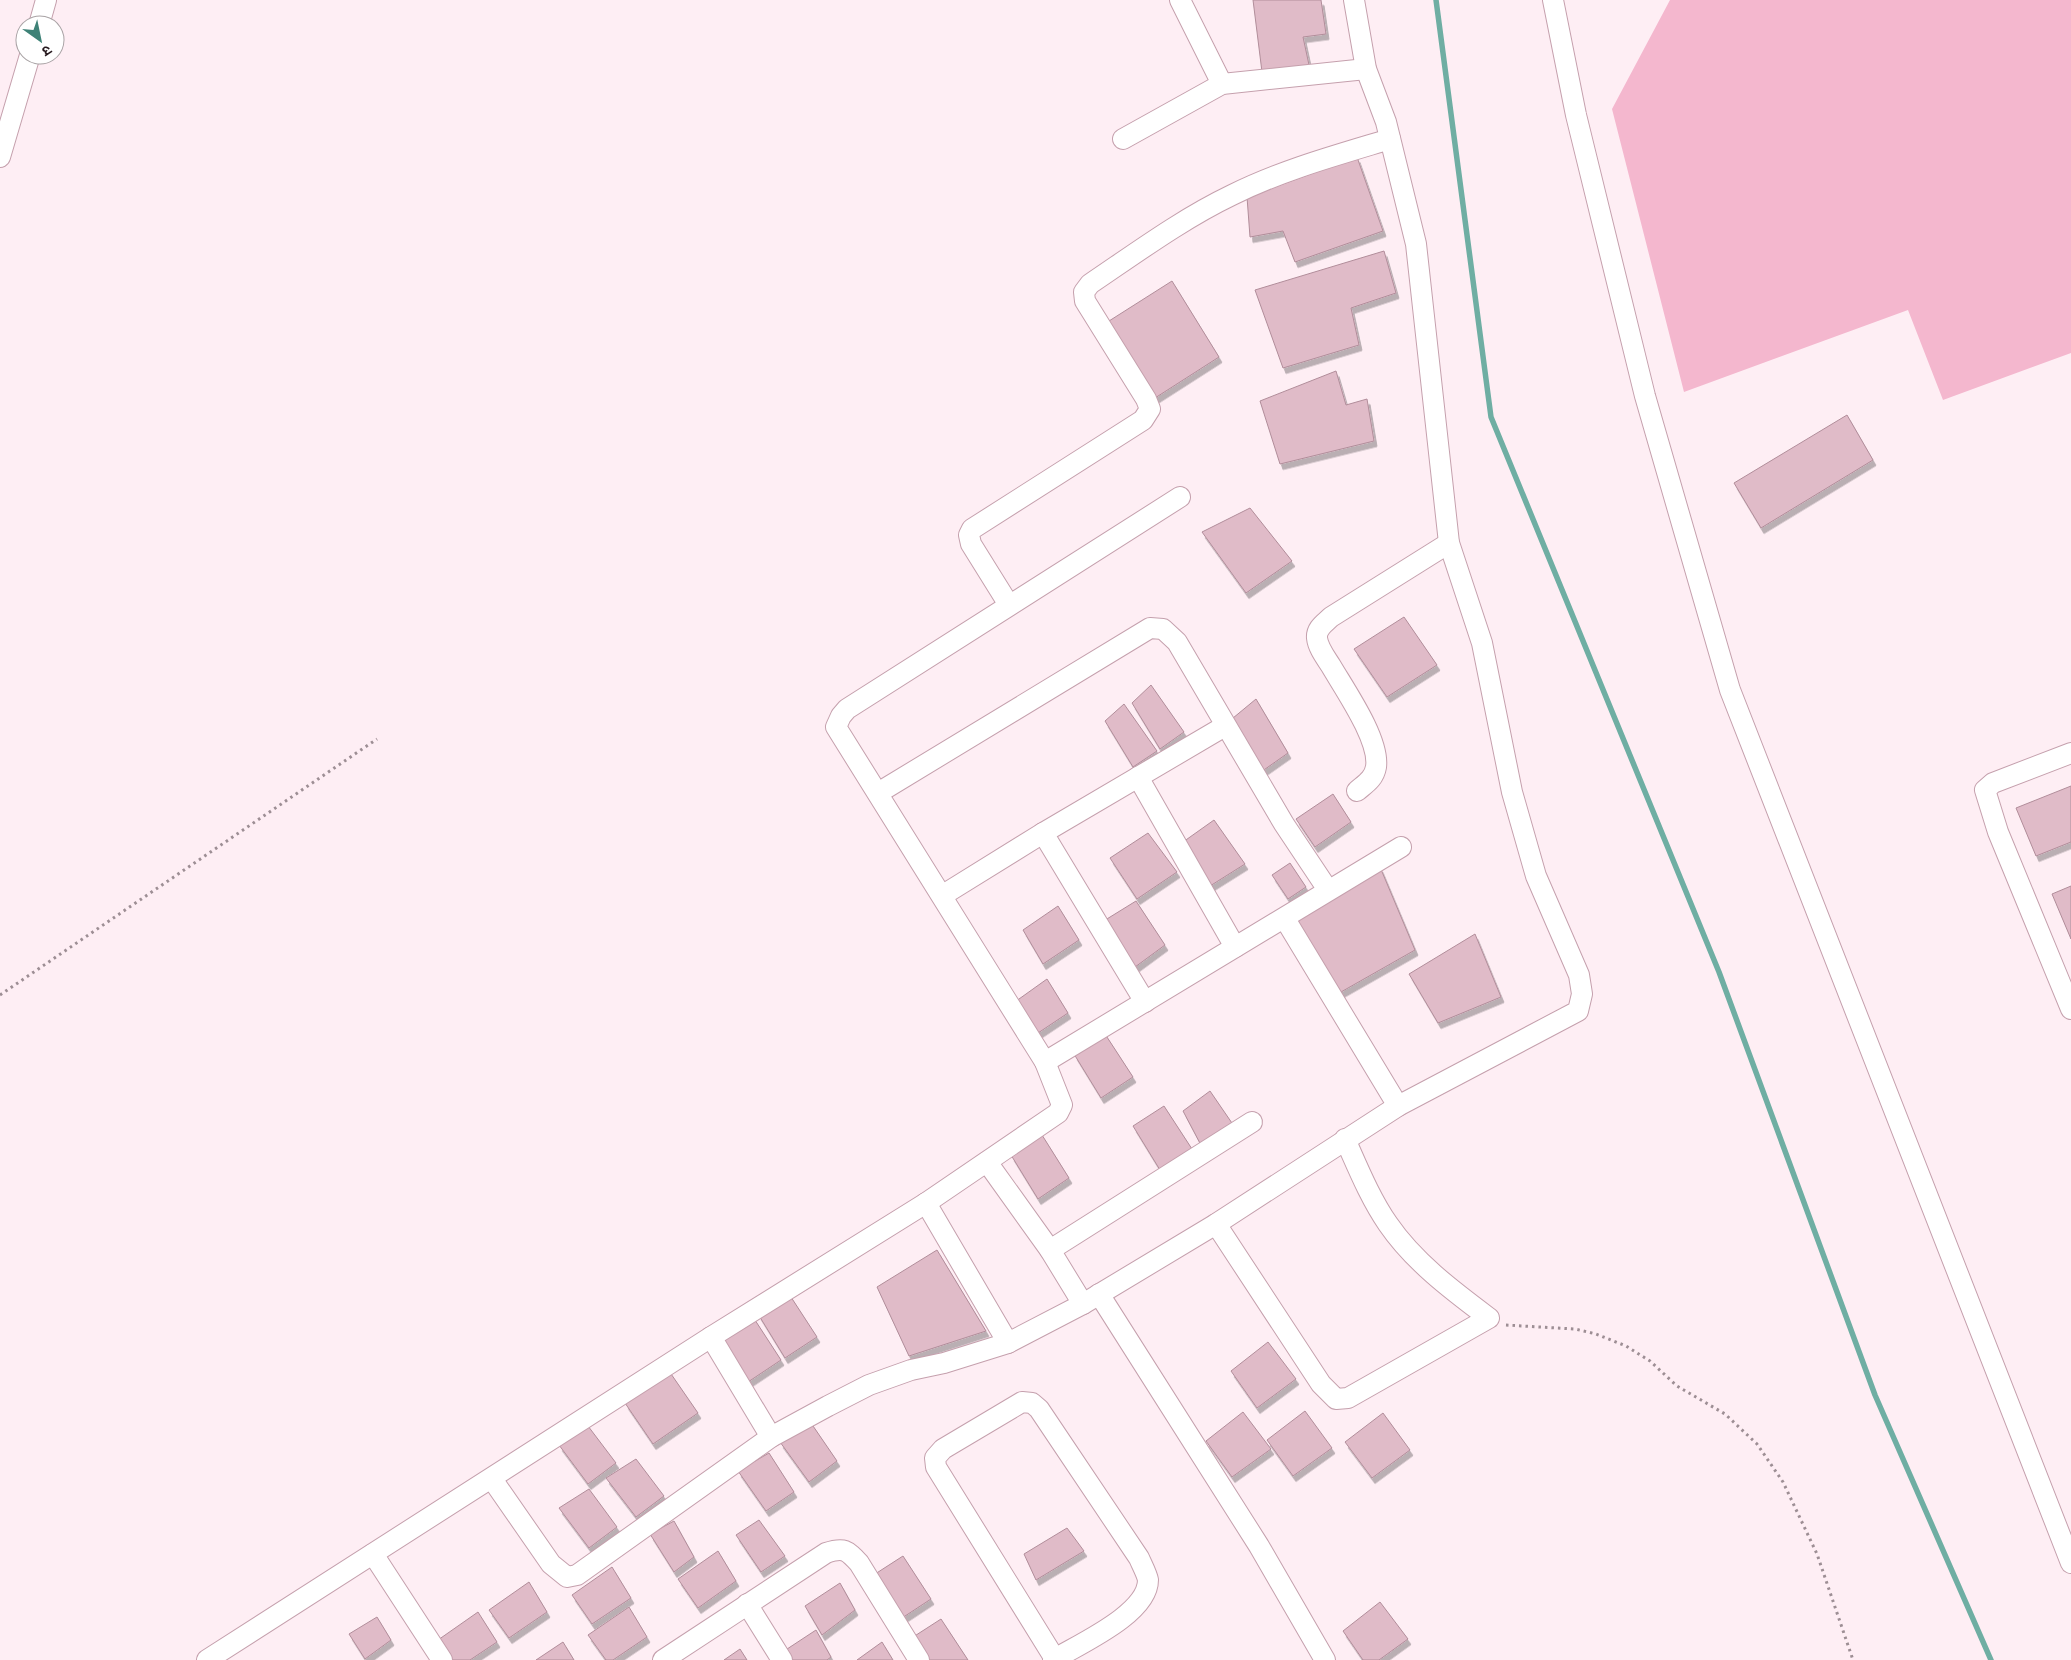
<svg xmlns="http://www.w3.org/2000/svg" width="2071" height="1660" viewBox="0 0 2071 1660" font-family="Mulish,'Noto Sans Devanagari',sans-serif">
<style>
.green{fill:#f4b7ce}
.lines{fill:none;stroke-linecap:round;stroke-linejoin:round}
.stream{stroke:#6faea3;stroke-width:5.5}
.building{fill:#e0bbc8;stroke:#b18d9a;filter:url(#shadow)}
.minor-casing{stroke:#c5a0ad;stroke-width:22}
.path{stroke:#9d8e94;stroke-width:3;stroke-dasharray:2.5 4;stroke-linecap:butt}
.minor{stroke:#fff;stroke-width:20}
</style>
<defs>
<filter id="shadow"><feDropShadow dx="3" dy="5.5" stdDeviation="0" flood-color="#0004"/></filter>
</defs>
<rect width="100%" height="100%" fill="#feeef4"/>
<polygon class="green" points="1670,0 2071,0 2071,353 1943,400 1908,310 1684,392 1612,109"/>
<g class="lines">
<polyline class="stream" points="1436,0 1491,417 1719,972 1875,1395 1991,1660"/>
</g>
<g class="building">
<polygon points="1253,0 1321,0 1326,34 1303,37 1309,65 1262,72"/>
<polygon points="1357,157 1383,231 1295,262 1283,231 1250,237 1247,197"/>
<polygon points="1384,251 1396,293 1351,308 1359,345 1283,368 1255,290"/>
<polygon points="1172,281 1219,357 1155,398 1109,321"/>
<polygon points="1336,371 1346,405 1367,399 1374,441 1280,464 1260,401"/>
<polygon points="1847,415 1873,460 1761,528 1734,483"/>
<polygon points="1250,508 1292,561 1246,593 1202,532"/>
<polygon points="1404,617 1437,665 1387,697 1354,649"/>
<polygon points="1151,685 1184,732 1160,749 1132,703"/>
<polygon points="1256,699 1288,753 1261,772 1227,723"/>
<polygon points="1124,704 1157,751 1133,767 1105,721"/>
<polygon points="2071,786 2071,842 2036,856 2016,808"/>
<polygon points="1333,794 1351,822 1315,847 1296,819"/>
<polygon points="1214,820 1245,864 1210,886 1183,842"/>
<polygon points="1148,833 1177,872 1137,899 1110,858"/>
<polygon points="1290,863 1306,887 1288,899 1272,875"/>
<polygon points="1380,867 1415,950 1341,992 1293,917"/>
<polygon points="2071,886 2071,939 2052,894"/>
<polygon points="1136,901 1165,945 1131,970 1102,922"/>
<polygon points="1058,906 1079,940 1043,964 1023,930"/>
<polygon points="1475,934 1501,997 1438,1023 1409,974"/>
<polygon points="1047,979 1068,1013 1032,1037 1012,1004"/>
<polygon points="1105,1034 1133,1077 1101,1098 1074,1054"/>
<polygon points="1210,1091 1234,1126 1202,1147 1183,1111"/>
<polygon points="1164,1106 1192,1149 1160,1170 1133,1126"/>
<polygon points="1042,1135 1069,1178 1038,1199 1011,1155"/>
<polygon points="937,1250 986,1331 909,1356 877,1287"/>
<polygon points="789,1294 817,1337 785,1358 758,1314"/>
<polygon points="753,1317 781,1360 748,1382 722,1338"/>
<polygon points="1268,1342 1296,1379 1257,1408 1231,1371"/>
<polygon points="669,1371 698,1413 653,1444 625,1403"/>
<polygon points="1305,1411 1332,1448 1293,1476 1267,1440"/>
<polygon points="1243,1412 1271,1449 1232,1477 1206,1441"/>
<polygon points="1383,1413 1410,1450 1372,1478 1345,1442"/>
<polygon points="811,1423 837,1461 809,1482 780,1442"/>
<polygon points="588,1426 616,1463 588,1484 559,1445"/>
<polygon points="769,1453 794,1492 766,1511 738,1471"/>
<polygon points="636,1459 664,1496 636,1517 606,1478"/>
<polygon points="589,1489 617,1527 589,1548 559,1508"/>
<polygon points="759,1520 785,1556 761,1572 736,1535"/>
<polygon points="674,1521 694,1557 674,1572 650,1534"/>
<polygon points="1067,1528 1084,1551 1036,1580 1024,1554"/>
<polygon points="718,1551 736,1581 698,1608 678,1579"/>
<polygon points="903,1556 931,1599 899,1620 872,1576"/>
<polygon points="612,1567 631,1598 592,1624 572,1595"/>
<polygon points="529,1582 547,1612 509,1638 489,1610"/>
<polygon points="840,1583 855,1610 822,1635 805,1606"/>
<polygon points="1380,1602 1408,1639 1379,1660 1363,1660 1343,1631"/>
<polygon points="629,1607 647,1637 613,1660 606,1660 588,1635"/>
<polygon points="478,1612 497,1642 470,1660 452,1660 438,1640"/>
<polygon points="377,1617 391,1640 365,1659 349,1634"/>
<polygon points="941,1619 968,1660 923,1660 910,1639"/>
<polygon points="816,1630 831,1657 827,1660 785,1660 781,1653"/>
<polygon points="563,1642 574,1660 536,1660"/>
<polygon points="882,1642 893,1660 857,1660"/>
<polygon points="740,1649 747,1660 724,1660"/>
</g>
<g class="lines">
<defs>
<g id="minor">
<polyline points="1180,0 1222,84"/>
<polyline points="1553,0 1576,115 1645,396 1730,690 2071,1563"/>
<polyline points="39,25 46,0"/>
<polyline points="1123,139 1222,84 1366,69"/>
<polyline points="0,157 30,55"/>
<path d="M 1009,605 L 971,544 L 969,535 L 972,529 L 1143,420 L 1150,409 L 1146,399 L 1085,301 L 1084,292 L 1090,284 C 1136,253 1182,219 1232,195 C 1282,170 1337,155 1390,139"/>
<polyline points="2071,753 1993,783 1985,790 1998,832 2071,1009"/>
<polyline points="1138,777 1235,947"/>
<path d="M 1357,791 C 1365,784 1374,779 1376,767 C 1380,740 1345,690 1331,666 C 1326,658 1318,648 1317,638 C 1316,628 1325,623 1331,617 L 1449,543"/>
<polyline points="878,793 1150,628 1163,629 1177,642 1284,824 1328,890"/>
<polyline points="1043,833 1145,1002"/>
<polyline points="943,895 1043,833 1225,726"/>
<polyline points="1285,919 1398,1106"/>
<polyline points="1045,1062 1401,847"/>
<polyline points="987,1162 1050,1250 1083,1304"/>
<polyline points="926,1203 1008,1343 1083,1304 1216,1224 1398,1106 1578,1011 1582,994 1579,975 1536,876 1512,792 1482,643 1449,543 1416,244 1386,122 1366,69 1354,0"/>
<path d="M 1216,1224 L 1321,1384 L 1336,1399 L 1348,1398 L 1489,1318 C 1453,1291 1414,1262 1388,1224 C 1370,1198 1358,1168 1345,1139"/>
<polyline points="1050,1250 1252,1122"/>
<polyline points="1099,1294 1259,1546 1325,1660"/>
<polyline points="711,1337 771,1437"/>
<polyline points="492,1479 551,1564 567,1577 577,1575 771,1437 828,1406 869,1385 911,1370 944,1363 1008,1343"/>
<polyline points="373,1554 442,1660"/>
<polyline points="747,1604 782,1660"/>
<polyline points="207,1660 711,1337 926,1203 1058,1113 1062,1105 1045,1062 836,727 841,716 847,709 1180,497"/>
<path d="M 663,1660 L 826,1553 C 844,1547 847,1550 859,1563 L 919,1660"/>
<path d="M 1053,1660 C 1079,1644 1148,1614 1148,1580 C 1147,1574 1142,1565 1139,1558 L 1039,1409 L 1032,1403 L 1022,1402 L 943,1449 L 935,1458 L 936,1467 L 1055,1659"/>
</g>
</defs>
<use href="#minor" class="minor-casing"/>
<g class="path">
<polyline points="0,995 377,739"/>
<polyline points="1506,1325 1575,1329 1596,1334 1626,1346 1650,1361 1677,1386 1725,1414 1757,1444 1783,1482 1817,1554 1853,1660"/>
</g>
<use href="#minor" class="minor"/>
</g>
<g transform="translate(40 40) rotate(147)"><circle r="24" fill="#ffffff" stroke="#a9a3a5"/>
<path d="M0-4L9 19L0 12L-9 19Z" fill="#3e8277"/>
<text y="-8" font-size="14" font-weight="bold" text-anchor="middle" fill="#271a1f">उ</text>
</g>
</svg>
